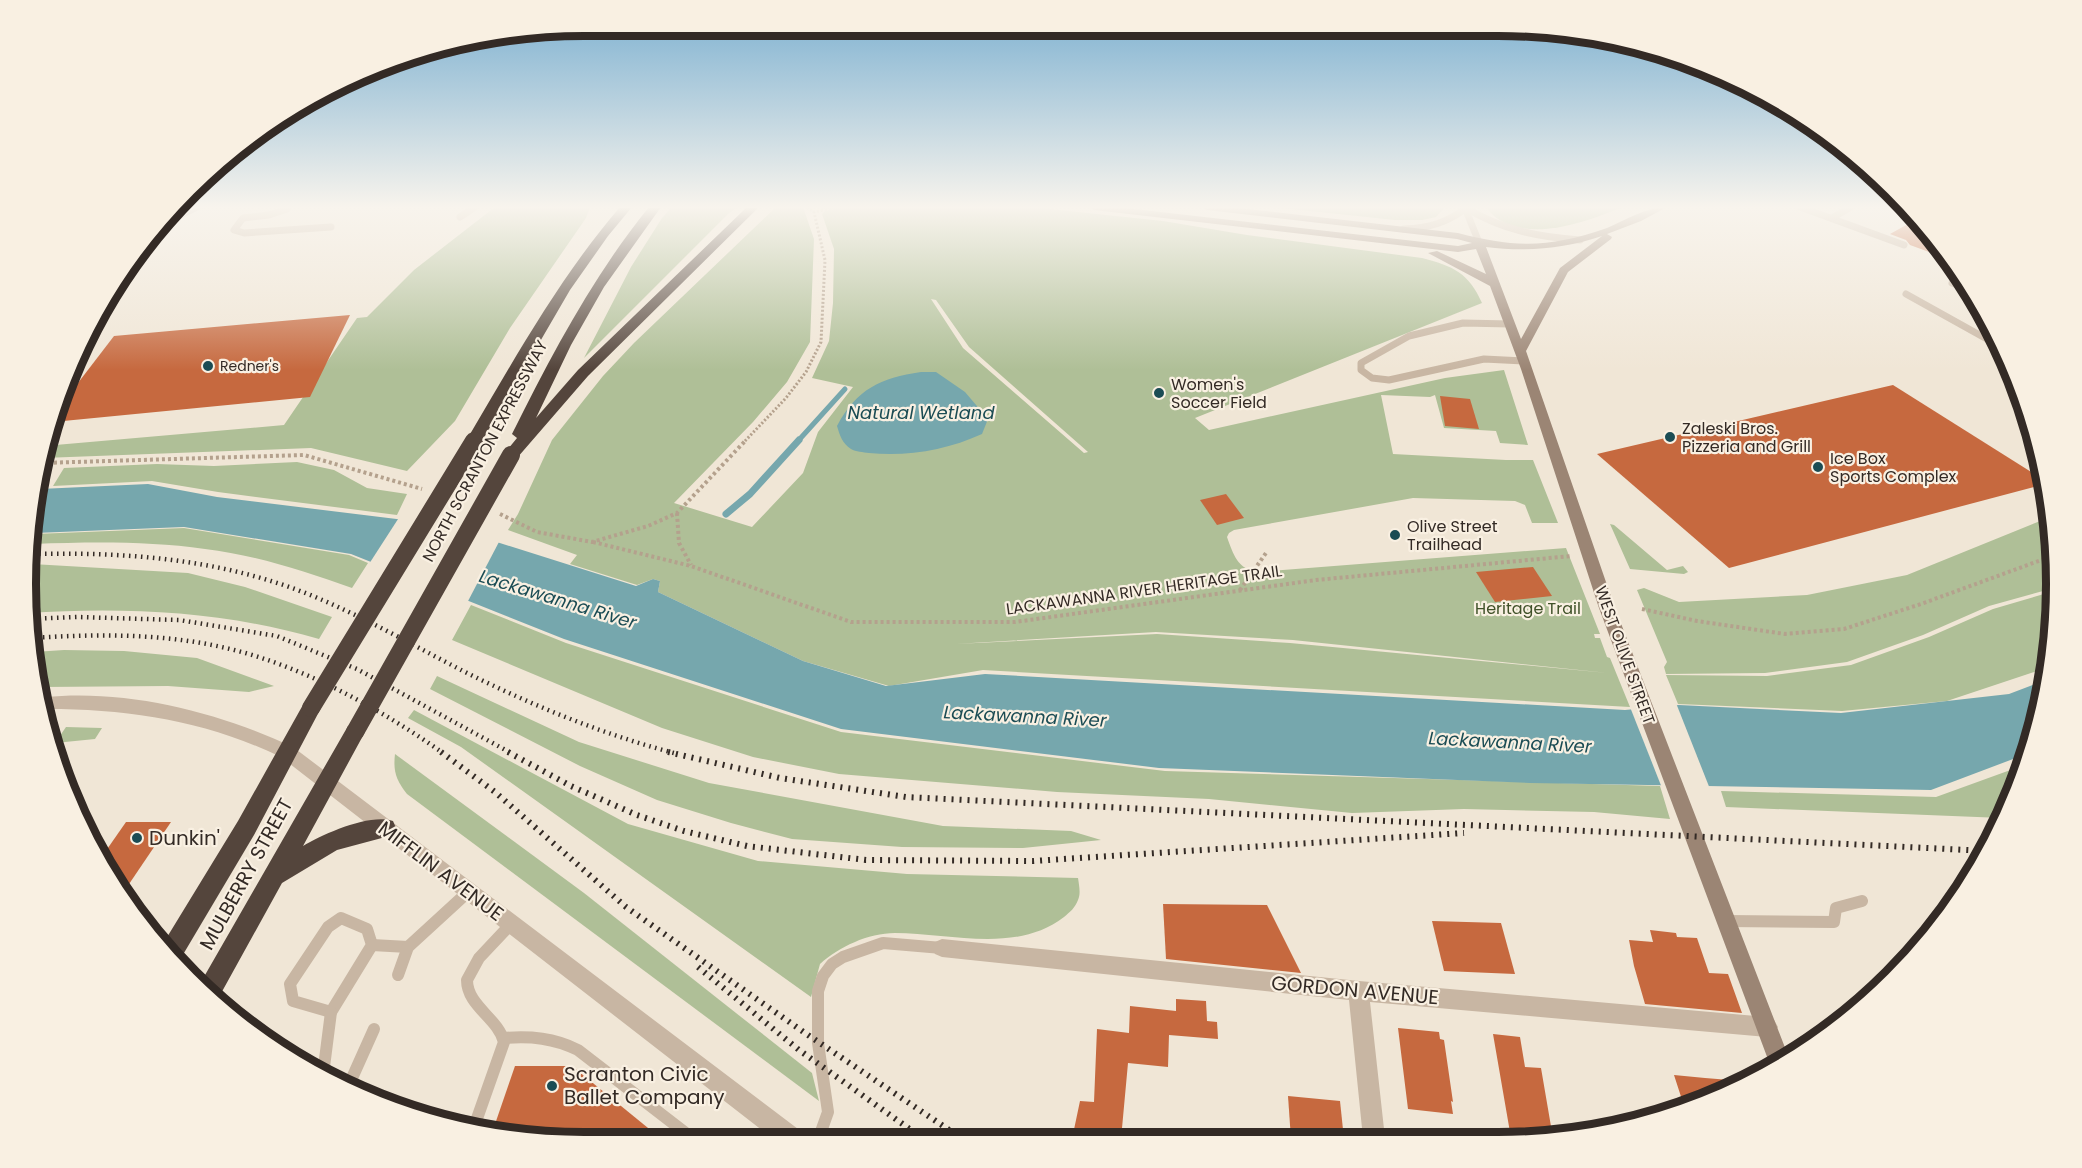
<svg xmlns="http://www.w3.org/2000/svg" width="2082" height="1168" viewBox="0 0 2082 1168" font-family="Poppins,sans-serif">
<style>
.green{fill:#afbf97;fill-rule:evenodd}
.water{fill:#76a7ad}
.pier{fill:#f0e6d6}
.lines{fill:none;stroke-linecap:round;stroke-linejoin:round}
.stream-far1{stroke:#76a7ad;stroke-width:5}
.stream{stroke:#76a7ad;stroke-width:7}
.building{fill:#c6693f}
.path-far1{stroke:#b4a18d;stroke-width:3;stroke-dasharray:2 2;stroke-linecap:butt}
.path{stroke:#b4a18d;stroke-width:4;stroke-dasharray:3 3;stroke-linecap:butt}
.lane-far1{stroke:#c8b6a3;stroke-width:7}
.lane{stroke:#c8b6a3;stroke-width:12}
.street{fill:#c8b6a3;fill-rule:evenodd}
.secondary{fill:#9b8574;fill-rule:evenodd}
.highway{fill:#54453c;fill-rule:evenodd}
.rail-far1{stroke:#332a25;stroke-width:4.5;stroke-dasharray:1.5 4.5;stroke-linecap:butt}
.rail{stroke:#332a25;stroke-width:6;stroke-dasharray:2 6;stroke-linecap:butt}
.highway-bridge{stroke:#54453c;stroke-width:18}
.poi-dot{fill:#1b4c54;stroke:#f9f0e2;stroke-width:2}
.labels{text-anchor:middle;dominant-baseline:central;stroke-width:4.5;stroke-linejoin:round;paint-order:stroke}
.far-poi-label{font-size:14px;fill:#332a25;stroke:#f9f0e2;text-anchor:start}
.poi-label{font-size:16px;fill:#332a25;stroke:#f9f0e2;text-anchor:start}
.street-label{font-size:16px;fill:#332a25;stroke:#f9f0e2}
.park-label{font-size:16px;fill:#405129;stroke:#f9f0e2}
.water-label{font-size:18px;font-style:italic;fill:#1b4c54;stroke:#f9f0e2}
.near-poi-label{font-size:20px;fill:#332a25;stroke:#f9f0e2;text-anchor:start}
.near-street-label{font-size:20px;fill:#332a25;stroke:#f9f0e2}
.rim{fill:none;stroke:#332a25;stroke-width:8}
</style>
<rect width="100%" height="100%" fill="#f0e6d6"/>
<g class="green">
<polygon points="495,207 590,207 586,218 510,328 455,421 407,471 311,448 43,458 44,446 284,425 357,318 367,317 414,270"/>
<polygon points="672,207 738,207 729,213 584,358 631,267 662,218"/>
<path d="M 776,207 L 800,207 L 804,210 L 814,239 L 810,342 L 787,382 L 753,422 L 674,503 L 752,527 L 803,473 L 818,432 L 853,387 L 812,378 L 829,341 L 833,303 L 834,249 L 822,214 L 825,211 L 845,207 L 1031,207 L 1163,221 L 1247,235 L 1422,258 C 1453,266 1469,273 1482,303 L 1195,418 L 1209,430 L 1445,378 L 1504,370 L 1528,445 L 1500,443 L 1496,431 L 1444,428 L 1435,395 L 1430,397 L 1381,395 L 1393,454 L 1506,460 L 1533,460 L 1558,523 L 1532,523 L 1525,505 L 1515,501 L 1413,498 L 1234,530 L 1229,533 L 1227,537 C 1233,554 1238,570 1258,572 L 1566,548 L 1600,634 L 1594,634 L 1595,638 L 1600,638 L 1607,657 L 1610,658 L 1630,707 L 983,670 L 889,686 L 803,661 L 658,592 L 660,581 L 653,579 L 637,585 L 570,564 L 577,555 L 508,530 L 518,514 L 552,440 L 603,376 L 634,343 ZM 931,299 L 936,300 L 969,347 L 1088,452 L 1084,453 L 963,348 ZM 1156,632 L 1293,640 L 1608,673 L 1290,643 L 1157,634 L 955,644 Z"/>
<polygon points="1272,207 1445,207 1436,217 1422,220 1395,220"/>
<path d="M 1486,207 L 1622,207 C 1585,223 1515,248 1486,207 Z"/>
<polygon points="297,462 334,470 367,488 407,494 397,515 218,492 152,481 53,486 64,468 157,464 214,466"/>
<polygon points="2050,517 2055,548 2054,588 1989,606 1923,635 1847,662 1765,673 1666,674 1664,667 1667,662 1637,590 1644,588 1679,602 1807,595 1907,575"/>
<polygon points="1610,524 1614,525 1667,570 1683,566 1688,572 1684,574 1630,569"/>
<path d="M 184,528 L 349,555 L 368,563 L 352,588 C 304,571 255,555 205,549 C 148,541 91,542 34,544 L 35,534 Z"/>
<path d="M 32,564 L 188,573 L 245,587 L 332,617 L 319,639 C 224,611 126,607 27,613 Z"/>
<polygon points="2054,591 2049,667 1947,701 1842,711 1678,704 1666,675 1767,676 1851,665 1929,637 1993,609"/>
<polygon points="471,605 566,643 841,732 1165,771 1660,786 1670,819 1594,812 1464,809 1352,813 1209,799 1057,792 839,774 753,757 662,728 452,640"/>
<polygon points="64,650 124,651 197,658 274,686 249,692 168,686 42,687 34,652"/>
<polygon points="437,676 579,742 709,783 943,826 1071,831 1101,840 1023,848 902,847 792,839 731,823 657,800 580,766 430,689"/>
<path d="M 414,710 L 628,824 L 758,861 L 907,874 L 1078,878 C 1079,885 1081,894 1078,900 C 1075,908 1070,912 1064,917 C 1016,954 950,933 895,933 C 868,933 839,947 820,964 L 811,997 L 461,747 L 408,718 Z"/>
<polygon points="66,727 102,728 95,739 55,743"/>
<path d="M 395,754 L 584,893 L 812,1073 L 819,1101 L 407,794 C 396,780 393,771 395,754 Z"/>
<polygon points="2027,764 2002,818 1726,807 1721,791 1936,797"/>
</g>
<g class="water">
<path d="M 921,372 L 936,372 L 965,392 L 988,419 L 982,434 C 947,450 907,457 869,453 C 863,452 856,452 851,449 C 842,443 840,436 837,426 C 857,389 880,378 921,372 Z"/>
<polygon points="148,484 217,497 421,522 481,537 636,586 653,579 660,581 658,592 803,661 886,686 985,674 1625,710 1679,705 1841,713 2009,694 2046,680 2029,753 1931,790 1530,783 1159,768 841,729 564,639 351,554 184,527 35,533 40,489"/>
</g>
<g class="pier">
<polygon points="400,516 461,525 500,540 467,603 369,564"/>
<polygon points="1676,703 1710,789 1662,788 1630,707"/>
</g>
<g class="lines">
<polyline class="stream-far1" points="798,441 845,389"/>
<polyline class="stream" points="726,514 750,494 799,440"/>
</g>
<g class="building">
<polygon points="1917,219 1941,244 1951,260 1910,245 1906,240 1890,234"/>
<polygon points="350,315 310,397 53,422 58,409 114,336"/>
<polygon points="1893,385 2044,480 2045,484 1729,568 1597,454"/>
<polygon points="1440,396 1470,399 1479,429 1445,426"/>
<polygon points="1226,494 1244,518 1217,525 1200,500"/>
<polygon points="1533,567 1552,596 1495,602 1476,572"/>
<polygon points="126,822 171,822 125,890 103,855"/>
<polygon points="1163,904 1267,905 1301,973 1166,959"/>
<polygon points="1432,921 1501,923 1515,974 1444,971"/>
<polygon points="1650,930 1676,933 1677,937 1697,938 1709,973 1728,974 1742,1013 1645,1004 1634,966 1629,940 1653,942"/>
<polygon points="1176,999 1206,1001 1207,1021 1217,1022 1218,1039 1169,1035 1168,1067 1128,1063 1121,1139 1072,1139 1080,1101 1094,1102 1097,1029 1129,1033 1130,1006 1176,1011"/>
<polygon points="1398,1028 1439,1032 1440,1039 1444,1040 1453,1102 1451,1101 1453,1114 1408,1109"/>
<polygon points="1493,1034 1520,1037 1525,1067 1541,1068 1553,1138 1511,1138"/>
<polygon points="515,1066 572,1066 664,1141 548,1141 493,1130"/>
<polygon points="1674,1075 1705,1078 1742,1081 1685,1109"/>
<polygon points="1288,1096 1340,1101 1344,1139 1291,1139"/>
</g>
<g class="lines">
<g class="path-far1">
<polyline points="807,207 814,212"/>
<polyline points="745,441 786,398 806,372 821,342 825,260 814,212 836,207"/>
</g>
<g class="path">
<polyline points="42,463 304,455 422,489"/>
<polyline points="677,513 679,543 691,565"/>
<polyline points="500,514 537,532 592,542 648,526 677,513 746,440"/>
<polyline points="593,542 691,566 851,622 1015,622 1316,580 1571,556"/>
<polyline points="1240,590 1266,553"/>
<polyline points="1642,609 1697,621 1785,634 1844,629 1921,604 2055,555"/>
</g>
<g class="lane-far1">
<polyline points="1800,207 1904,245"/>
<polyline points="1465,208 1480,245"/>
<path d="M 1466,208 C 1502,230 1539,237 1580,240"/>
<polyline points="287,209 269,215 243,218 234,230 244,233 331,227"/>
<polyline points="460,217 475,207"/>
<polyline points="1832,218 1851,207"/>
<path d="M 1404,229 C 1428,228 1447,223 1466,208"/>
<polyline points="1952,283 1970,290"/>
<polyline points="1906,294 2003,348"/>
<polyline points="1510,324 1463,323 1409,336 1361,363 1361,370 1372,378 1389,380 1484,359 1524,361"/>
</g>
<g class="lane">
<polygon points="341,918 367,929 372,945 331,1012 293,1001 290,984 328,927"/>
<polyline points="1726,921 1834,922 1836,908 1862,901"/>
<polyline points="372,945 408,947"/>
<polyline points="398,975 408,947 468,892"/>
<path d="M 504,1038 C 531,1036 554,1038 578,1050 L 696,1141"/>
<polyline points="328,1078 324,1067 331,1012"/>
<polyline points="348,1087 374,1029"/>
<path d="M 474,1127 L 504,1042 C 498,1018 467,1006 467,980 L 479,958 L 510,925"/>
<polyline points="818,1140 828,1112 818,1043 818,991 823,976 832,964 843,957 883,943 942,948"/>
</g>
<g class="street">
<path d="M 45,697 C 128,689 218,712 293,747 L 802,1132 L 805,1140 L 776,1141 L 281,757 C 206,721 130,709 47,709 Z"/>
<polygon points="942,939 1359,981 1767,1017 1774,1020 1778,1027 1774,1034 1767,1037 1370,1002 1385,1138 1363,1138 1349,1000 942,957 935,954 932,948 935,942"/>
</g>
<g class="secondary">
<polygon points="192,207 205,207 174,222 168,222 176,214"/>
<path d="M 1089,207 L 1117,207 L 1458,246 L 1472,243 L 1457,239 L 1207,210 L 1202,207 L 1230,207 L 1458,233 C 1515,248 1550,248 1607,228 C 1626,220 1646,207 1667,207 L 1641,221 L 1607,234 L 1612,237 L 1611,239 L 1568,272 L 1526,351 L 1615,608 L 1789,1058 L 1771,1067 L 1769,1062 L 1599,608 L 1521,369 L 1490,286 L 1428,253 L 1437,251 L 1486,274 L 1476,249 L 1458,252 L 1094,210 ZM 1602,236 L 1560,268 L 1521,339 L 1486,247 C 1526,252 1564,249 1602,236 Z"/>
</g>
<g class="highway">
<path d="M 620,207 L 632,207 L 608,236 L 570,290 L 482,441 L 480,444 L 468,444 L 466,441 C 514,360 559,278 620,207 Z"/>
<path d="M 649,207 L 661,207 L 604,287 L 571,345 L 536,418 L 578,370 L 747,207 L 759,207 L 588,376 L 517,458 L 505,458 L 503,455 L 517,438 L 512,434 C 552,354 593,276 649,207 Z"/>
<polygon points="311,700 318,703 321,708 254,835 178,963 161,947 238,821 304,703"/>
<path d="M 355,724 L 362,726 L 365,732 L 303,846 C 323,834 370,813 393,821 L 396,828 L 393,835 L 337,850 L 282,883 L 219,997 L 201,982 L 348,726 Z"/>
</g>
<g class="rail-far1">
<path d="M 33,554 C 121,552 208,558 292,588 C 353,610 410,644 467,673 C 534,706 602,734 674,753"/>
<polyline points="27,619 77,617 179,620 277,636 357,669 511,753"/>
<path d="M 31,638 C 96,634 162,633 226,648 C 303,666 379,708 443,753"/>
</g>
<g class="rail">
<polyline points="441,752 495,792 626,907 805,1033 964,1140"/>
<polyline points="508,752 571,786 637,815 684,831 747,846 866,860 1033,861 1464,833"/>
<polyline points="668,752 780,778 906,797 1987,851"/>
<polyline points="698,967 799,1050 925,1140"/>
</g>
<g class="highway-bridge">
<polyline points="311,708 474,441"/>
<polyline points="355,732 511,455"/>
</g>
</g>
<linearGradient id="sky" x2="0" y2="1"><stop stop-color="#7aafd0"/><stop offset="0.56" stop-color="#f8f4ed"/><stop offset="1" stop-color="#f8f4ed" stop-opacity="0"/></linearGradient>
<rect width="2082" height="370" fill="url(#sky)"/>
<g class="poi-dot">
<circle cx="208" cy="366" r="6"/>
<circle cx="1159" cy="393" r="6"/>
<circle cx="1670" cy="437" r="6"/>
<circle cx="1818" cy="467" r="6"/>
<circle cx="1395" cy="535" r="6"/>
<circle cx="137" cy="838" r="6"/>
<circle cx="552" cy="1086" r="6"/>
</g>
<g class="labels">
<g class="far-poi-label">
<text x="220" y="366">Redner's</text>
</g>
<g class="poi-label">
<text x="1171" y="384">Women's<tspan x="1171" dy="18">Soccer Field</tspan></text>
<text x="1682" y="428">Zaleski Bros.<tspan x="1682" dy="18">Pizzeria and Grill</tspan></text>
<text x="1830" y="458">Ice Box<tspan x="1830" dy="18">Sports Complex</tspan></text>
<text x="1407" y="526">Olive Street<tspan x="1407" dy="18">Trailhead</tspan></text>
</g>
<g class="street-label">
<text transform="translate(485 451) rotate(-62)">NORTH SCRANTON EXPRESSWAY</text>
<text transform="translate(1144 590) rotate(-8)">LACKAWANNA RIVER HERITAGE TRAIL</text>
<text transform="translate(1625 655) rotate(70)">WEST OLIVE STREET</text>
</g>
<g class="park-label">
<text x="1528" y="608">Heritage Trail</text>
</g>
<g class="water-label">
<text x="921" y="412">Natural Wetland</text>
<text transform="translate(558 599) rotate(17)">Lackawanna River</text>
<text transform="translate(1025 716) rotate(3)">Lackawanna River</text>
<text transform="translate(1510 742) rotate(3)">Lackawanna River</text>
</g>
<g class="near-poi-label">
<text x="149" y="838">Dunkin'</text>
<text x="564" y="1074">Scranton Civic<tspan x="564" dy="23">Ballet Company</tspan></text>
</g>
<g class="near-street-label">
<text transform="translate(441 871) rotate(37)">MIFFLIN AVENUE</text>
<text transform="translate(246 874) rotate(-61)">MULBERRY STREET</text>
<text transform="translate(1355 990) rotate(5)">GORDON AVENUE</text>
</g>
</g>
<path d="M0 0H2082V1168H0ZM584 36H1498A548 548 0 0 1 2046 584V584A548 548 0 0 1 1498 1132H584A548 548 0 0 1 36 584V584A548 548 0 0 1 584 36Z" fill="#f9f0e2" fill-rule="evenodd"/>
<path class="rim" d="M584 36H1498A548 548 0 0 1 2046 584V584A548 548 0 0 1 1498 1132H584A548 548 0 0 1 36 584V584A548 548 0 0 1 584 36Z"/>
</svg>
